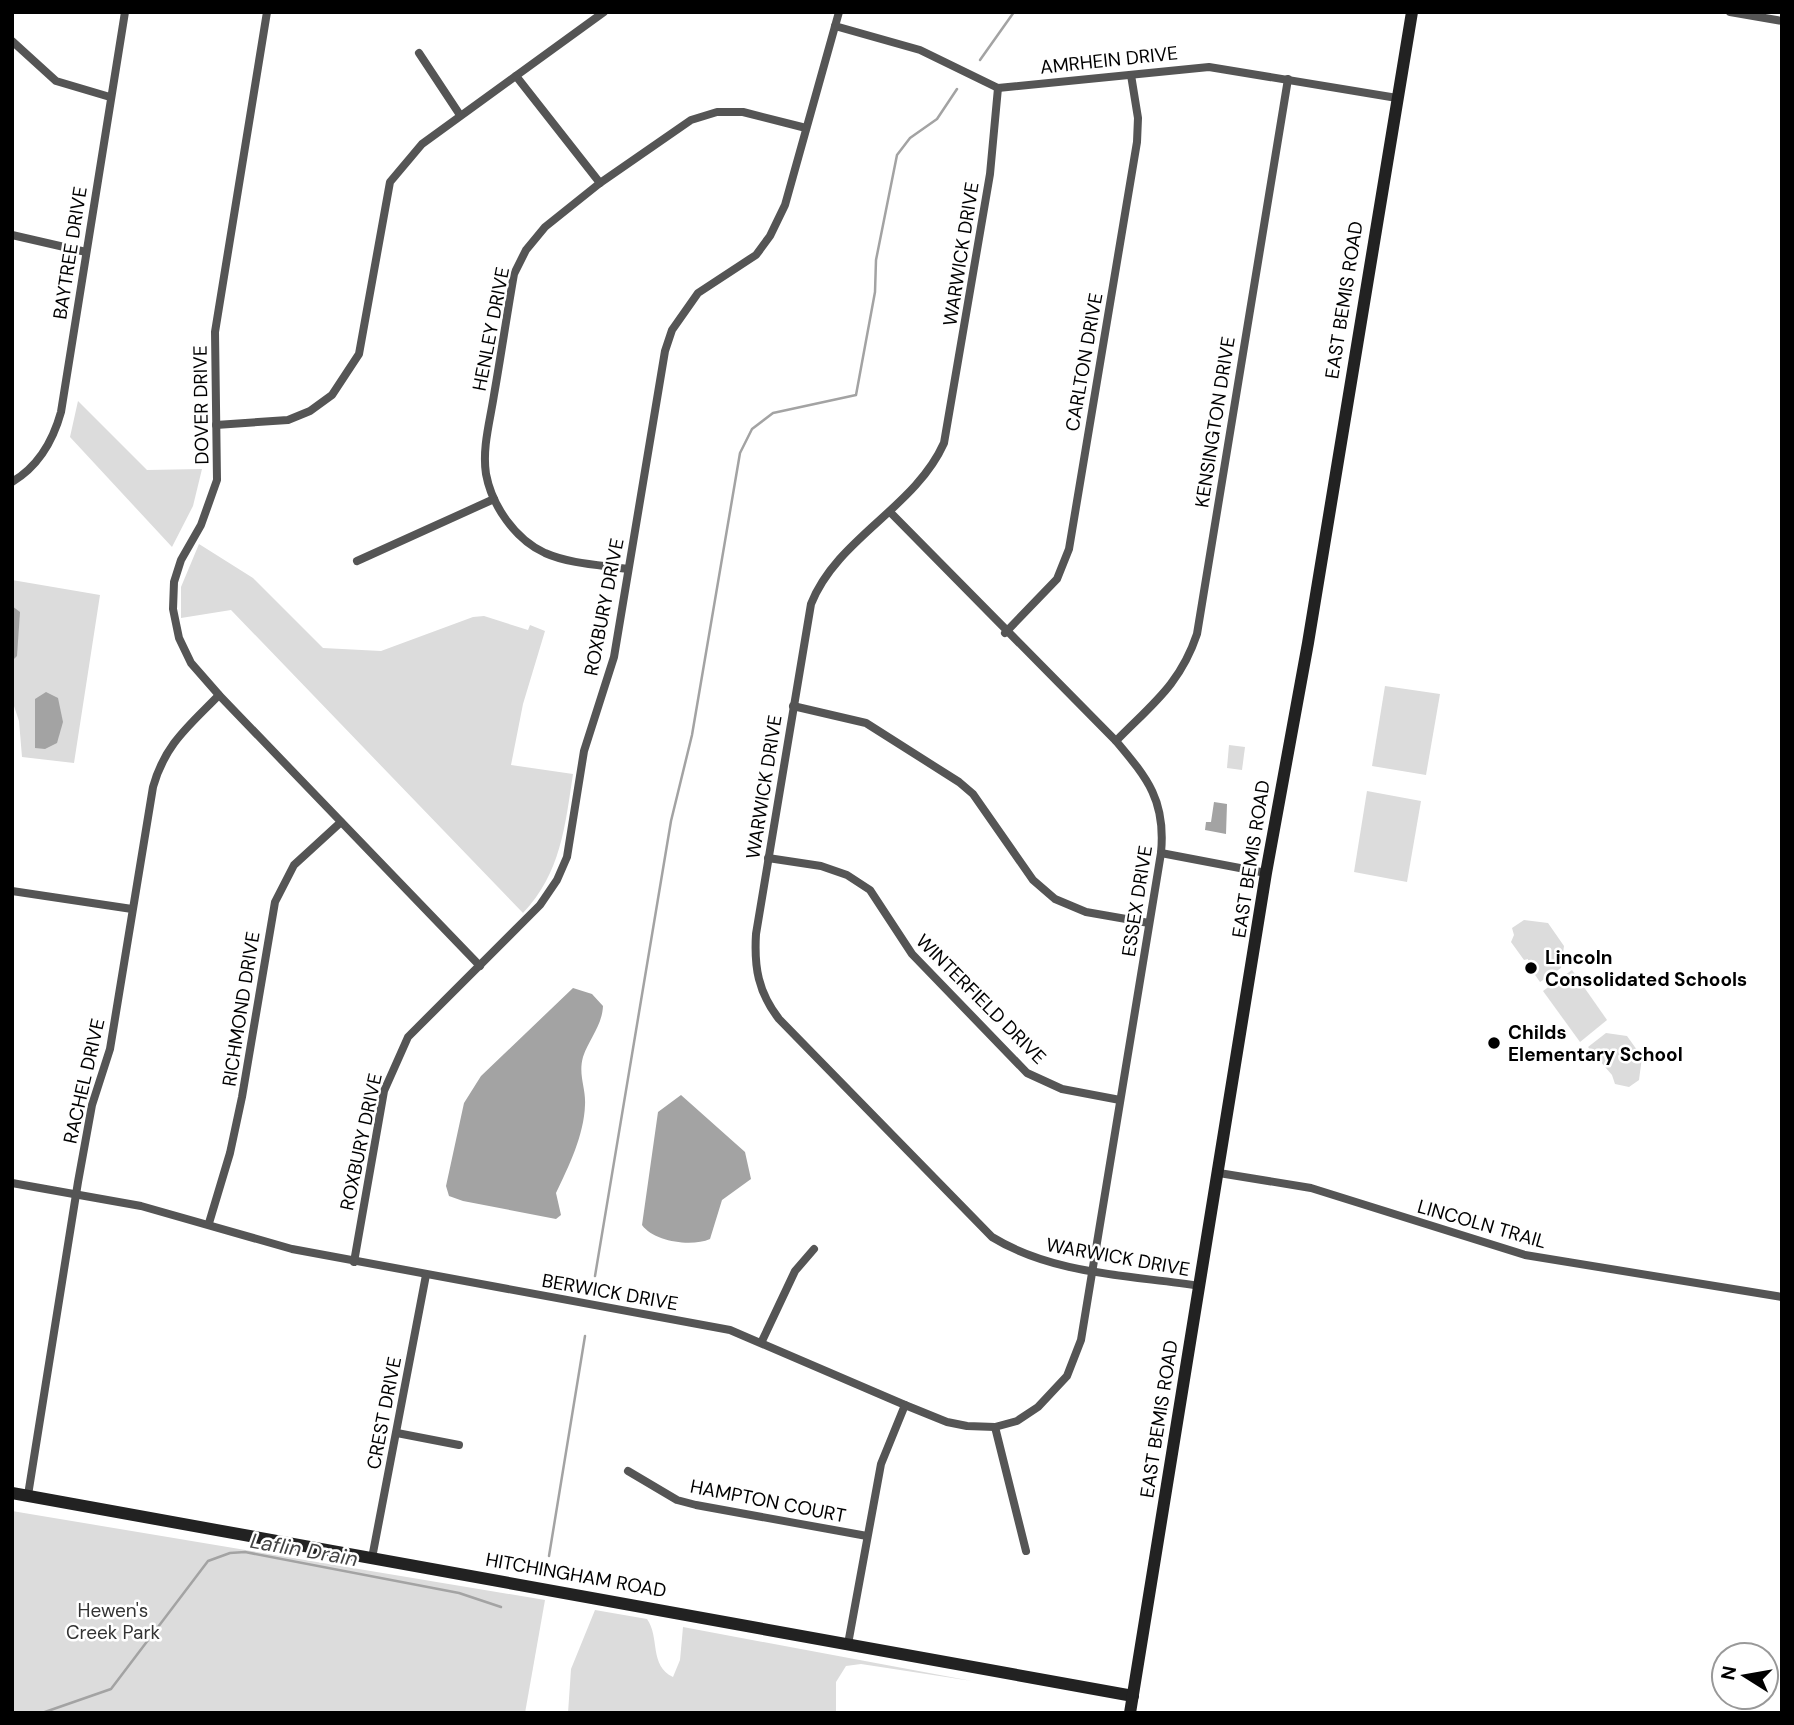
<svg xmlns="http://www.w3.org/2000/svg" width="1794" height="1725" viewBox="0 0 1794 1725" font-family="'DM Sans',sans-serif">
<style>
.green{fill:#dcdcdc}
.water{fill:#a3a3a3}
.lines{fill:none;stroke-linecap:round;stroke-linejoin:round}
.stream{stroke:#a3a3a3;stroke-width:2.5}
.street{stroke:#555;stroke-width:8}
.secondary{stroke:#222;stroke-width:12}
.poi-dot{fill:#000;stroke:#fff;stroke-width:2.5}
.labels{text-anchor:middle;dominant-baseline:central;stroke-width:5;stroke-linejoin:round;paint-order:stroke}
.street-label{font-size:19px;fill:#000;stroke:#fff}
.poi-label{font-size:19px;font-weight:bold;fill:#000;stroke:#fff;text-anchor:start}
.park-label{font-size:19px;fill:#333;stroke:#fff}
.water-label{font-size:21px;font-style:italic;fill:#444;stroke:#fff}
</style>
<rect width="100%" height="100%" fill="#fff"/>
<g class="green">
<polygon points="78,401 147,470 202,469 193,506 172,547 70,437"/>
<path d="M 199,544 L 253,578 L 323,648 L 381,651 L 473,617 L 484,616 L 528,630 L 530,625 L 545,631 L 523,704 L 511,765 L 573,774 C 565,826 561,873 523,913 L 231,610 L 181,618 L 181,587 Z"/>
<polygon points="12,580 100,595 74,763 22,757 19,721 12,700"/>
<polygon points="1385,686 1440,694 1426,775 1372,766"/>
<polygon points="1229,745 1245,747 1242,770 1227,768"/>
<polygon points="1367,791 1421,801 1407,882 1354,872"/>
<polygon points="1524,920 1548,923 1564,946 1561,968 1540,982 1528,965 1528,959 1524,960 1511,942 1514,935 1512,928"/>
<polygon points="1572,970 1607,1020 1580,1042 1543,991"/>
<polygon points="1606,1033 1627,1036 1642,1057 1639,1080 1629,1087 1615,1084 1612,1075 1588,1047"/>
<polygon points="12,1511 545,1600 525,1713 12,1713"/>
<path d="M 595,1610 L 647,1619 C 660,1637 649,1666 673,1677 L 680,1660 L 683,1627 L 972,1681 L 861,1664 L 846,1666 L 836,1682 L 836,1713 L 568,1713 L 571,1669 Z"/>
</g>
<g class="water">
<polygon points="12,606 20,612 17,656 14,659"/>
<polygon points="46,692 58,698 63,722 57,743 45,749 35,748 35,699"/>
<polygon points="1214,802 1227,804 1226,834 1205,830 1206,822 1211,822"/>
<path d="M 573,988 L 592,994 L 603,1006 C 602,1026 589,1039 583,1057 C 578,1075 586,1088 585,1105 C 584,1135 569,1166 556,1193 L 561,1215 L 556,1219 L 463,1201 L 449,1196 L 446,1186 L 464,1103 L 481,1076 Z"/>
<path d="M 681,1095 L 745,1152 L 751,1179 L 722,1200 L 710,1239 C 692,1247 654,1242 642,1225 L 658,1112 Z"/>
</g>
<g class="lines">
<g class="stream">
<polyline points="980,60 1014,12"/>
<polyline points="595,1276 671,821 692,735 740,453 752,429 773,413 856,395 875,292 876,260 897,155 910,138 937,119 957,89"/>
<polyline points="549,1556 585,1336"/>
<polyline points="42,1713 111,1689 208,1561 230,1553 245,1552 459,1593 501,1607"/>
</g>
<g class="street">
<polyline points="267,12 215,332 217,480 201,525 181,560 174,582 173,609 179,638 191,663 219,695 480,966"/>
<polyline points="1730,12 1782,21"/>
<polyline points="835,26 920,50 998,88 1209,67 1397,98"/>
<polyline points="12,41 56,81 110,97"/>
<polyline points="419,53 460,115"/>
<polyline points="516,76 600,183"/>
<path d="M 998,88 L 990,174 L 944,443 C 915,508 837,538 811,604 L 756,934 C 754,967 758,992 779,1019 L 992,1237 C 1054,1275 1130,1275 1200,1286"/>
<polyline points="12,235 86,252"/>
<polyline points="216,425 288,420 310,411 332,395 359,354 390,182 422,144 604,12"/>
<path d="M 12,482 C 39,466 53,441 61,412 L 125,12"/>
<polyline points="357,561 494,499"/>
<path d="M 628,569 C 601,565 570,564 545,553 C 515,539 492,506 486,474 C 482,448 490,421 494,395 C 501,355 507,314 514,274 L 526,250 L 545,227 L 600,183 L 691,120 L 717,112 L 743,112 L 806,128"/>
<polyline points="1005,633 1057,579 1069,549 1137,142 1138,118 1131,75"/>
<polyline points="793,706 866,723 959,782 973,794 1033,880 1055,899 1086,912 1149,923"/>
<path d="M 1116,741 C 1151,705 1180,685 1197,634 L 1288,79"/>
<polyline points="1161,853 1266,873"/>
<polyline points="768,858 821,866 847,875 870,890 912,954 1027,1073 1062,1089 1120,1100"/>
<polyline points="12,891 132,909"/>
<polyline points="1219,1173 1311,1188 1525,1255 1782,1297"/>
<path d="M 12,1183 L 141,1206 L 292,1249 L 730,1330 L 905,1405 L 947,1422 L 967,1426 L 995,1427 L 1017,1421 L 1038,1407 L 1067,1376 L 1081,1340 L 1161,853 C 1166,801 1148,779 1116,741 L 890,512"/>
<polyline points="209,1223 230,1153 242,1097 275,902 294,865 341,822"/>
<polyline points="354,1262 384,1091 408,1037 540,905 557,880 567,857 584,751 614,657 665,351 672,330 698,293 756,255 770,236 785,205 839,12"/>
<polyline points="762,1341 795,1271 814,1249"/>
<polyline points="995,1427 1026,1551"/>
<polyline points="397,1433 459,1445"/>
<polyline points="628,1471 677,1500 696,1505 867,1536"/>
<path d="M 28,1495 L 78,1182 L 92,1105 L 110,1049 L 153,787 C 165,744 189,726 219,695"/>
<polyline points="372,1558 426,1275"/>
<polyline points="848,1644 881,1464 905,1405"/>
</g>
<g class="secondary">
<polyline points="12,1493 1133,1696"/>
<polyline points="1130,1713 1266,873 1308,643 1412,12"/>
</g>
</g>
<g class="poi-dot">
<circle cx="1531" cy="968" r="7"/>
<circle cx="1494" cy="1043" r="7"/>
</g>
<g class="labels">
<g class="street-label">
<text transform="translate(1109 60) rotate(-6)">AMRHEIN DRIVE</text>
<text transform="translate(70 253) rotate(-81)">BAYTREE DRIVE</text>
<text transform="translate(961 254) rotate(-81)">WARWICK DRIVE</text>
<text transform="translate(1344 300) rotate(-81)">EAST BEMIS ROAD</text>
<text transform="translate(491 329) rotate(-79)">HENLEY DRIVE</text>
<text transform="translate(1084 362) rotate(-80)">CARLTON DRIVE</text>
<text transform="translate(201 405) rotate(-91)">DOVER DRIVE</text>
<text transform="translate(1215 422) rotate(-81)">KENSINGTON DRIVE</text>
<text transform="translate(604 607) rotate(-79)">ROXBURY DRIVE</text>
<text transform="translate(764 787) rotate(-81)">WARWICK DRIVE</text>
<text transform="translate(1251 859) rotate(-81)">EAST BEMIS ROAD</text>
<text transform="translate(1137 901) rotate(-81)">ESSEX DRIVE</text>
<text transform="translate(981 999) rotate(45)">WINTERFIELD DRIVE</text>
<text transform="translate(241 1009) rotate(-81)">RICHMOND DRIVE</text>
<text transform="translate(84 1081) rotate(-77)">RACHEL DRIVE</text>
<text transform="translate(361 1142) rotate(-78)">ROXBURY DRIVE</text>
<text transform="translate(1482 1224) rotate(16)">LINCOLN TRAIL</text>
<text transform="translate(1118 1257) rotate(10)">WARWICK DRIVE</text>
<text transform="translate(610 1292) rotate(10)">BERWICK DRIVE</text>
<text transform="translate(384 1413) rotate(-79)">CREST DRIVE</text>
<text transform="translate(1159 1419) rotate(-81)">EAST BEMIS ROAD</text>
<text transform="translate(768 1501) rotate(11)">HAMPTON COURT</text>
<text transform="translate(576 1575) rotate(10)">HITCHINGHAM ROAD</text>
</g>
<g class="poi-label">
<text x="1545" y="957">Lincoln<tspan x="1545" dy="22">Consolidated Schools</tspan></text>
<text x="1508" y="1032">Childs<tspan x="1508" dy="22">Elementary School</tspan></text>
</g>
<g class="park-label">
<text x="113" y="1610">Hewen's<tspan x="113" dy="22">Creek Park</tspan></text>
</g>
<g class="water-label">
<text transform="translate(304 1550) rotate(10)">Laflin Drain</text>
</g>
</g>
<rect width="1794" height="1725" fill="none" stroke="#000000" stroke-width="28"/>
<g transform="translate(1745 1676) rotate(281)"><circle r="33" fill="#ffffff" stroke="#999999" stroke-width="2"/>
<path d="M0-5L12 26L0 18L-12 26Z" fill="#000000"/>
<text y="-10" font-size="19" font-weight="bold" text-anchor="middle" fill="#000000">N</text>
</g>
</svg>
